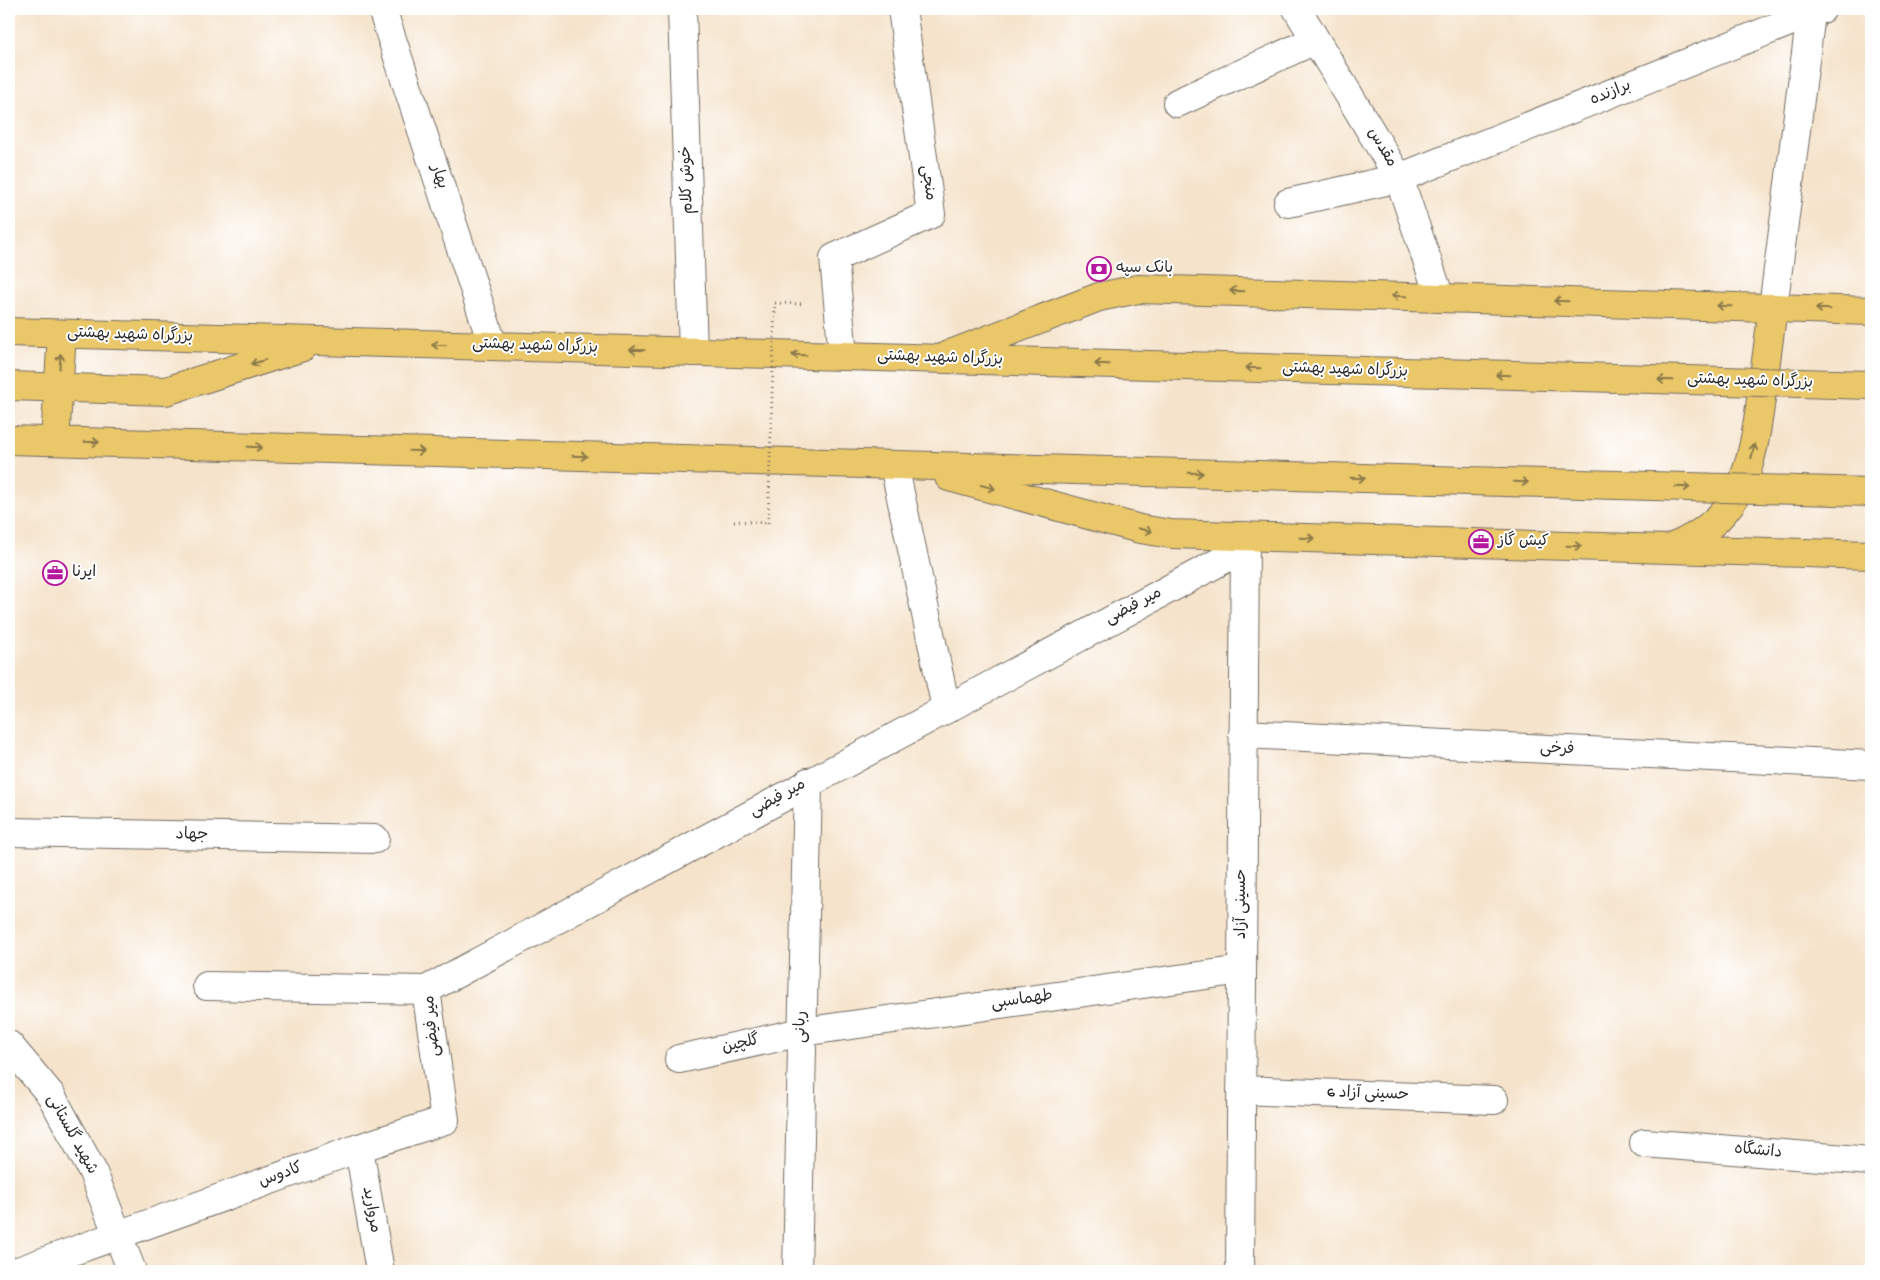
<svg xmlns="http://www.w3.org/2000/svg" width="1880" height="1280" viewBox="0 0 1880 1280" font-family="'Gochi Hand','Playpen Sans Arabic',sans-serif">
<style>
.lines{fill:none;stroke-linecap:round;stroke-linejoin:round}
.minor-casing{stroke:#726b63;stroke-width:30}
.highway-casing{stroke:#726b63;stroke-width:30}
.path{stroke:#726b63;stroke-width:3;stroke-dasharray:1 4;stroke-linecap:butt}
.minor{stroke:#fff;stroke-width:28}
.highway{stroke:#eac769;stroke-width:28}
.highway-bridge-casing{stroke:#726b63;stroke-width:30;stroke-linecap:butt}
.path-bridge{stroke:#726b63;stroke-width:3;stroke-dasharray:1 4;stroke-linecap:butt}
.highway-bridge{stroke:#eac769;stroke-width:28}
.oneway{stroke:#8a794a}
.labels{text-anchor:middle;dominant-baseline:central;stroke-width:4;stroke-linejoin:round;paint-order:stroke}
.street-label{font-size:16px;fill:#2b2b2b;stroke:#fff}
.poi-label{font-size:16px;fill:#2b2b2b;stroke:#fff;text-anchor:start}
</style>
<rect width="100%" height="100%" fill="#fff"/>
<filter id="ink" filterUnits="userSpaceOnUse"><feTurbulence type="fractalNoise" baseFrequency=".02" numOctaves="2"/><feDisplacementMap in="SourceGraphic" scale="10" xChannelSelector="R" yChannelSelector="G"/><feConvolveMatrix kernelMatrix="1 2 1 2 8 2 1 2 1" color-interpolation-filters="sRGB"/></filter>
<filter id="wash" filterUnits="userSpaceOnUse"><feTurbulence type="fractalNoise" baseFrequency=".0096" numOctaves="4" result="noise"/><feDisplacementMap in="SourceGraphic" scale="20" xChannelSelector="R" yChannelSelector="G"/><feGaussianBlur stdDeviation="1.12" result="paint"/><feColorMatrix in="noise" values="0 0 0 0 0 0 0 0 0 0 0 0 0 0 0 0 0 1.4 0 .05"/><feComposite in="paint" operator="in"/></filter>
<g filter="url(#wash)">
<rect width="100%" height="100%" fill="#f5e3cb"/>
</g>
<g filter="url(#ink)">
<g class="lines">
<defs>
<g id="minor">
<polyline points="382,9 493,346"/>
<polyline points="682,9 693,352"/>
<polyline points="1297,9 1399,178 1440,298"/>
<polyline points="1177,103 1315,40"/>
<polyline points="1288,203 1399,178 1822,9"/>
<polyline points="1773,308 1811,14"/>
<polyline points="843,356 834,258 931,214 902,9"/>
<polyline points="894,465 946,708"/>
<polyline points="1243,734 1871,765"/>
<polyline points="9,832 375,839"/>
<polyline points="207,986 426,990"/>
<polyline points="9,1045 51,1095 92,1170 132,1271"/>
<polyline points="679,1059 802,1032 1242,970"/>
<polyline points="1241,1090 1494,1100"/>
<polyline points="1644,1143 1871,1161"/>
<polyline points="359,1148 380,1271"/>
<polyline points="18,1271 359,1148 445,1120 426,990 1245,548"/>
<polyline points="797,1271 808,782"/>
<polyline points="1240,1271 1245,536"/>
</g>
<g id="highway">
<polyline points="9,332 1150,365"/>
<polyline points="948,355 1099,297 1138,289 1871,311"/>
<polyline points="9,386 166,391 303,347"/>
<polyline points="9,440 1147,472"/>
<polyline points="55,441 62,334"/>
<polyline points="949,477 1140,529 1171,534 1871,555"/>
<path d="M 1670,548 C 1742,521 1752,467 1761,399 C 1765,368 1769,338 1773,308"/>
</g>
</defs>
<use href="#minor" class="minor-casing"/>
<use href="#highway" class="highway-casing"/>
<g class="path">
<polyline points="775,303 805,304"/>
<polyline points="734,521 768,523"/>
</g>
<use href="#minor" class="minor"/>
<use href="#highway" class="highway"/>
<defs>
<g id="highway-bridge">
<polyline points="1150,365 1871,385"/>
<polyline points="1147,472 1871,492"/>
</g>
</defs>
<use href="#highway-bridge" class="highway-bridge-casing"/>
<polyline class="path-bridge" points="768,523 775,303"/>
<use href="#highway-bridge" class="highway-bridge"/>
</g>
<defs><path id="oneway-shaft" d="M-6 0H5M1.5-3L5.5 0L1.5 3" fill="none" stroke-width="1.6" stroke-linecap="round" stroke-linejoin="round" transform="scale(1.25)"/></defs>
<g class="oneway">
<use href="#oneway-shaft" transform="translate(1237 291) rotate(-178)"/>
<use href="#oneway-shaft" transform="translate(1399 296) rotate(-178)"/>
<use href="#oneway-shaft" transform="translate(1561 301) rotate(-178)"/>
<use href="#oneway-shaft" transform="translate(1724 306) rotate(-178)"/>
<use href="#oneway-shaft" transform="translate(1823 309) rotate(-178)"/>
<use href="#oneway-shaft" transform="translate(439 345) rotate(-178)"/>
<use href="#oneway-shaft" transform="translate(637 350) rotate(-178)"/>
<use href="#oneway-shaft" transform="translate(799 355) rotate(-178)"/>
<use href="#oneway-shaft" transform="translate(60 361) rotate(-86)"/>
<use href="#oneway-shaft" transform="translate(258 362) rotate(162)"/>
<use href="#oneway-shaft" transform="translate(1102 364) rotate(-178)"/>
<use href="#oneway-shaft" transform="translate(1253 368) rotate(-178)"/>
<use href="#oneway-shaft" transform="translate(1503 375) rotate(-178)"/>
<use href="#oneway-shaft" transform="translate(1665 380) rotate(-178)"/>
<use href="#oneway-shaft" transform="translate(92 442) rotate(2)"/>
<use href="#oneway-shaft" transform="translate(255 447) rotate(2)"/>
<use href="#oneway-shaft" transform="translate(417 451) rotate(2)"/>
<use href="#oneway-shaft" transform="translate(1753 451) rotate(-77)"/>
<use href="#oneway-shaft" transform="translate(580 456) rotate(2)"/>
<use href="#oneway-shaft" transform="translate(1196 473) rotate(2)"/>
<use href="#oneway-shaft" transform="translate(1358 478) rotate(2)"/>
<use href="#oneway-shaft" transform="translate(1521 482) rotate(2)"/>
<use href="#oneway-shaft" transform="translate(988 487) rotate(15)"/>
<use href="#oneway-shaft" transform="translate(1683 487) rotate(2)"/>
<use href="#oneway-shaft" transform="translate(1145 530) rotate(13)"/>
<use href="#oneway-shaft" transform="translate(1307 538) rotate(2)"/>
<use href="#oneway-shaft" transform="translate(1574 546) rotate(2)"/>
</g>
</g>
<defs>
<symbol id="bank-ring" viewBox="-11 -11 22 22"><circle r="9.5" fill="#fff" stroke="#b5179e" stroke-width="1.5"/><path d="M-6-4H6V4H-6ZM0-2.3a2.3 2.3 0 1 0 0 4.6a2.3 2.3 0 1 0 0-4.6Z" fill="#b5179e"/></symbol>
<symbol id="office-ring" viewBox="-11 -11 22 22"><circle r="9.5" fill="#fff" stroke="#b5179e" stroke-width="1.5"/><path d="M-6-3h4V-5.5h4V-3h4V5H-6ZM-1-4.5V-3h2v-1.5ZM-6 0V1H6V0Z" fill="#b5179e"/></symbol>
</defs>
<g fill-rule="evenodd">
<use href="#bank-ring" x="1085" y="255" width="28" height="28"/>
<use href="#office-ring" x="1467" y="528" width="28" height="28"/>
<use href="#office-ring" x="41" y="559" width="28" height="28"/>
</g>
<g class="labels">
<g class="street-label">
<text transform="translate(1611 94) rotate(-22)">برازنده</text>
<text transform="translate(1381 148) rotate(59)">مقدس</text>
<text transform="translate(438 177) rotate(72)">بهار</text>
<text transform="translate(688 180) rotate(-92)">خوش کلام</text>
<text transform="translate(927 183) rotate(82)">منجی</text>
<text transform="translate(130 336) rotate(2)">بزرگراه شهید بهشتی</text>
<text transform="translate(535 347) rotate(2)">بزرگراه شهید بهشتی</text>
<text transform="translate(940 359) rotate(2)">بزرگراه شهید بهشتی</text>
<text transform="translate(1345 371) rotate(2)">بزرگراه شهید بهشتی</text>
<text transform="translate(1750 382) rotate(2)">بزرگراه شهید بهشتی</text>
<text transform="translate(1134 607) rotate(-28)">میر فیضی</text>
<text transform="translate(1557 750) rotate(3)">فرخی</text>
<text transform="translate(778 799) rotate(-29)">میر فیضی</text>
<text transform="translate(192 836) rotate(1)">جهاد</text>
<text transform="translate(1242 904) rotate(-90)">حسینی آزاد</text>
<text transform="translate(1022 1001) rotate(-8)">طهماسبی</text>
<text transform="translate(433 1026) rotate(-95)">میر فیضی</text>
<text transform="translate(802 1027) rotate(-89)">ربانی</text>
<text transform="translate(741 1045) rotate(-12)">گلچین</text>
<text transform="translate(1368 1095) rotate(2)">حسینی آزاد 6</text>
<text transform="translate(71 1135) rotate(61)">شهید گلستانی</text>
<text transform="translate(1758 1152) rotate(5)">دانشگاه</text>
<text transform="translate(281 1176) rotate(-20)">کادوس</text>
<text transform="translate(370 1210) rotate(80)">مروارید</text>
</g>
<g class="poi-label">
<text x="1116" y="269">بانک سپه</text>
<text x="1498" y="542">كيش گاز</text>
<text x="72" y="573">ایرنا</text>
</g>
</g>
<rect width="1880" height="1280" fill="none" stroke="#fff" stroke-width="30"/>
</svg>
